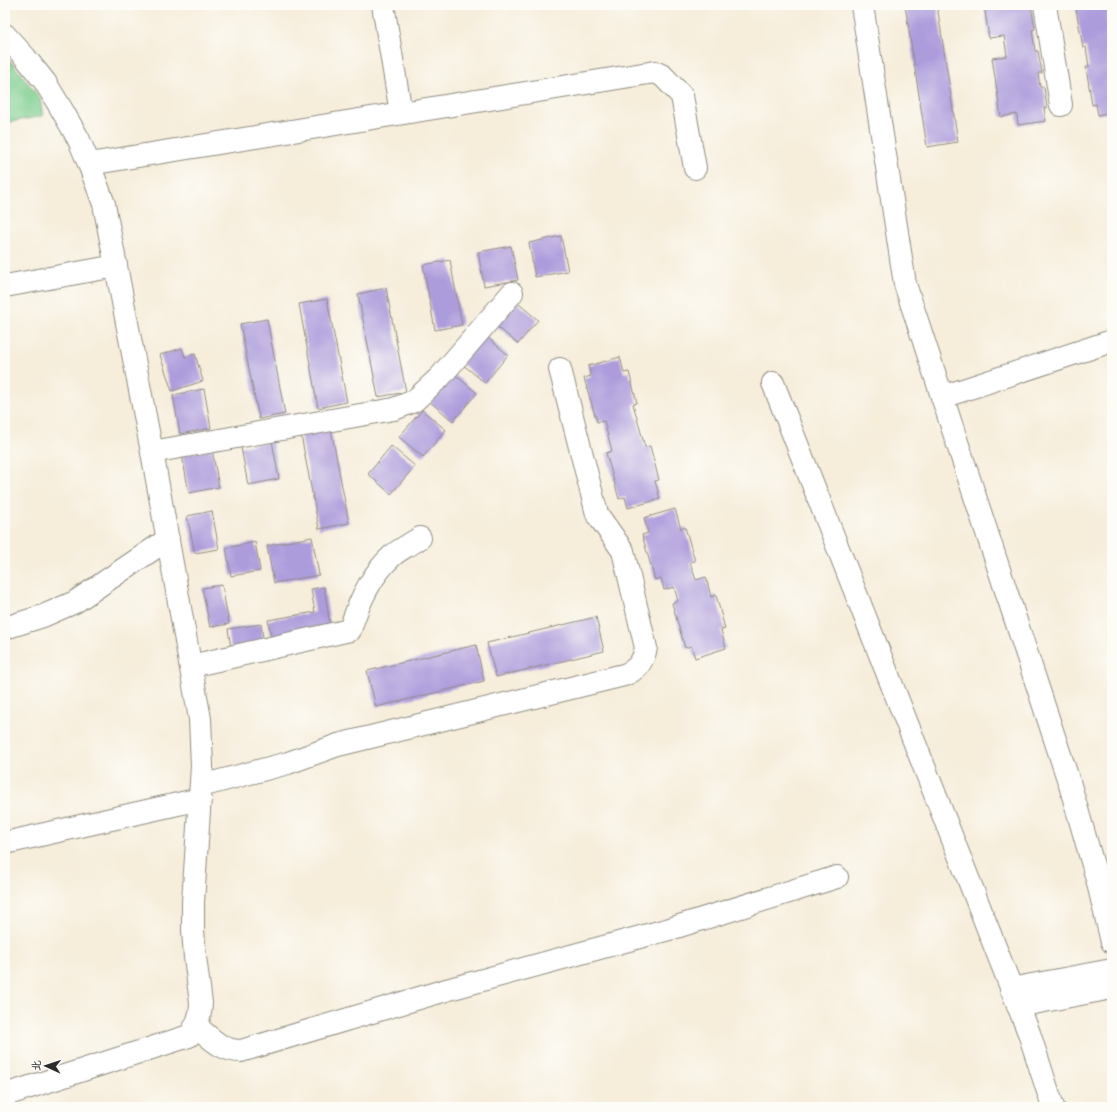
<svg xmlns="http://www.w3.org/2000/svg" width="1117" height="1112" viewBox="0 0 1117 1112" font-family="Mali,'LXGW WenKai TC',sans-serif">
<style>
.green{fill:#7dcd8e;stroke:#547c5c}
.building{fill:#ad9cdc}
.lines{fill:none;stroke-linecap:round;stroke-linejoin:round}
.minor-casing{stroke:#908c82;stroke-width:24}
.minor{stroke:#fff;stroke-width:22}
</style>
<rect width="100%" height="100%" fill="#fdfcf7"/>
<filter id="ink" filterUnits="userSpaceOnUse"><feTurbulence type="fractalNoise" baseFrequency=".025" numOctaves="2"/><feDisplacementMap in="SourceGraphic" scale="8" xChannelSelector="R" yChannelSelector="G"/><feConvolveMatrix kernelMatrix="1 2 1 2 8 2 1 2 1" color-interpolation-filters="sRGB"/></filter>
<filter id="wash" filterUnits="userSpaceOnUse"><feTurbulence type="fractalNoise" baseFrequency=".012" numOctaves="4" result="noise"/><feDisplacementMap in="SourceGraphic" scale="16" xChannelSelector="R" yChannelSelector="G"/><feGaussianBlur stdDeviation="0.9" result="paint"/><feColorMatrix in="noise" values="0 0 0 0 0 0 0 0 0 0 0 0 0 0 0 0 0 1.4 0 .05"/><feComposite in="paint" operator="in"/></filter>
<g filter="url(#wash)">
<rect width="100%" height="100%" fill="#f6edda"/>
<polygon class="green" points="5,54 40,98 43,116 5,123"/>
<g id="blocks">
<g class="building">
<polygon points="905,5 937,5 958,142 927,147"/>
<polygon points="984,5 1031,5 1035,29 1032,30 1035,51 1038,51 1042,73 1038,73 1040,87 1044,87 1047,108 1044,108 1046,121 1018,125 1017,114 1001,117 992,58 1007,56 1004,36 989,38"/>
<polygon points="1079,5 1112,5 1112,112 1098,115 1096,104 1092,105 1086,67 1089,67 1086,47 1083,48 1076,9 1080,8"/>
<polygon points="561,236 568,271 535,277 529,243"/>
<polygon points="511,246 518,280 484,286 478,252"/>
<polygon points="450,260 462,325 435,330 423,265"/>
<polygon points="386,288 406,392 378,397 358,294"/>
<polygon points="327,299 347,402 318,408 299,304"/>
<polygon points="514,300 538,320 518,344 494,324"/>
<polygon points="267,319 285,414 259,419 240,324"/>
<polygon points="485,335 508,355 485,383 461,363"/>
<polygon points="182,348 185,357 195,354 203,381 172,391 160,355"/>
<polygon points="620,357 624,373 629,372 637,403 633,404 645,447 650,446 659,480 655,481 660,499 628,508 625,497 619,499 606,453 612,451 604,421 597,422 584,378 591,376 588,366"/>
<polygon points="453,373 477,393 453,421 429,401"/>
<polygon points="204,389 211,428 180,434 173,395"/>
<polygon points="422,410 446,430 423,457 399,437"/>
<polygon points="331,429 349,523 319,529 301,435"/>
<polygon points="272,441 279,479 248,485 241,447"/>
<polygon points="391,446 415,466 391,494 368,474"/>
<polygon points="212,449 219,487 189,493 182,455"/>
<polygon points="675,509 681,529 685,527 695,561 690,562 696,580 706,577 711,597 716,595 725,629 721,630 726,648 695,658 691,646 685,648 672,603 678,601 674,587 664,590 661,578 655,580 642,535 648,533 644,518"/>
<polygon points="212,511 219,549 195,553 187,516"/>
<polygon points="312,537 319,575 274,583 267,546"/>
<polygon points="255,542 260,571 231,576 226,548"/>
<polygon points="222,585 229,624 210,627 202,588"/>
<polygon points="324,587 331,631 272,641 268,620 315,612 311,589"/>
<polygon points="596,617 604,651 496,677 487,643"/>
<polygon points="261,624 264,644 231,648 228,629"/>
<polygon points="476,645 484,681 376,707 367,671"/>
</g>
</g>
</g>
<g filter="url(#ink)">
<use href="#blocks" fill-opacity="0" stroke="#908c82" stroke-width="1"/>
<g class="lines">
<defs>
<g id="minor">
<polyline points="383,5 401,113"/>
<polyline points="862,5 905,284 1070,785 1097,879 1112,942"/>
<polyline points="1045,5 1061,105"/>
<path d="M 5,35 L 25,57 L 45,82 L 62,110 L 79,140 L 89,164 L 104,204 L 152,452 L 200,719 L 202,766 L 193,902 L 193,930 L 195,957 L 201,1003 C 201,1016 197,1026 189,1036 L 5,1095"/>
<polyline points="89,164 655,72 663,76 682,96 695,168"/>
<polyline points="5,286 116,266"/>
<polyline points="773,383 1029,1033 1053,1107"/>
<polyline points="942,397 1112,341"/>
<polyline points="152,452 394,409 414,401 440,377 512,293"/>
<polyline points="5,628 43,616 75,602 168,539"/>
<path d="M 191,666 L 350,630 C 358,604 371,575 392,556 C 400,549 411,544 420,538"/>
<path d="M 201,786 L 288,763 L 338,745 L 624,675 C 637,670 643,662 646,648 L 623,551 L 597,514 L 560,369"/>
<polyline points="5,843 200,799"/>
<polyline points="1011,989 1112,970"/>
<polyline points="1018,1006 1112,988"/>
<path d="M 196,1026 C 211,1038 221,1051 241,1051 L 446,990 L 673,928 L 837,877"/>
</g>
</defs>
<use href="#minor" class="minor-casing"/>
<use href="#minor" class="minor"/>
</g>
</g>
<rect width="1117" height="1112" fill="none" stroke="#fdfcf7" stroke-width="20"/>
<g transform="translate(46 1066) rotate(273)" stroke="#fdfcf7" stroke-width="3" paint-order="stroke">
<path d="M0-3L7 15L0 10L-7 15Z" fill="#2b2b2b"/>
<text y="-6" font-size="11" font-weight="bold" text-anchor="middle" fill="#2b2b2b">北</text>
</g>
</svg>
